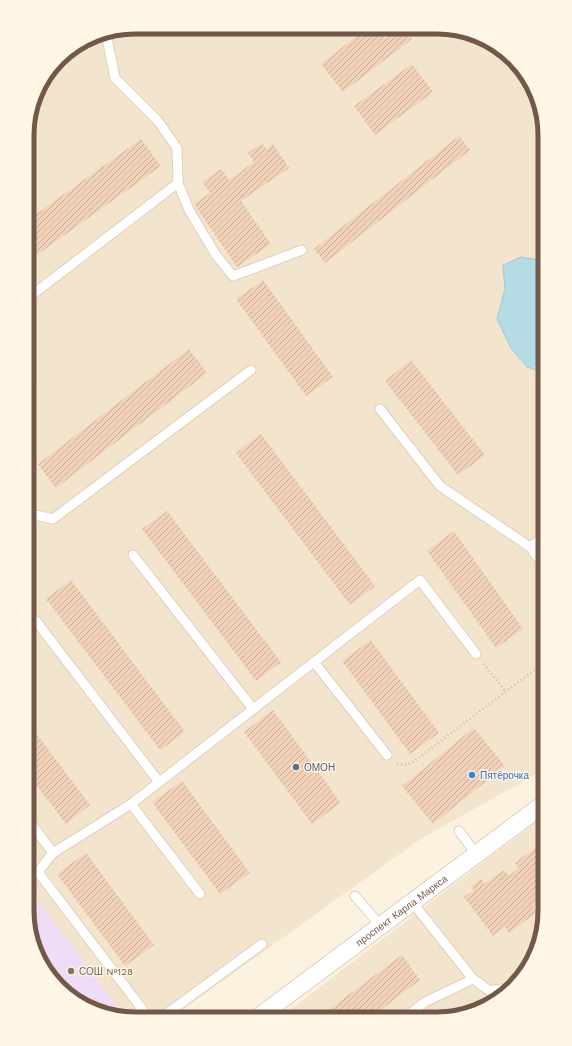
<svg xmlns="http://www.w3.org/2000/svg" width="572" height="1046" viewBox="0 0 572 1046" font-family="'Work Sans',sans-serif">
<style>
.residential{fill:#f3e4ce}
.education{fill:#efddf8}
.water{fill:#b5dce5;stroke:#9bcbd6}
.building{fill:url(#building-hatch)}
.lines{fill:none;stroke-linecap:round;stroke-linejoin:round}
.service-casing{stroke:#e0cebc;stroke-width:11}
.minor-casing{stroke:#e0cebc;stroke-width:19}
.path{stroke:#d5b49b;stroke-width:2.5;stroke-dasharray:1 3;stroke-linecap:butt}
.service{stroke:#fff;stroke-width:9}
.minor{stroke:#fff;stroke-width:17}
.service-dot{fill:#5c6f8a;stroke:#fff6e5;stroke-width:1.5}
.shop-dot{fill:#3f7fe0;stroke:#fff6e5;stroke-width:1.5}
.education-dot{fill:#8d6e63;stroke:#fff6e5;stroke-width:1.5}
.labels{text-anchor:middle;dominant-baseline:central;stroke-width:3;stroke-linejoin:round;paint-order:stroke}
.service-label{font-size:10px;fill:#4e5e75;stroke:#fff6e5;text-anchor:start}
.shop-label{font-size:10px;fill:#366cbe;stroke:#fff6e5;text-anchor:start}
.street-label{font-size:10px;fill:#725848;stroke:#fff6e5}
.education-label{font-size:10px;fill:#785e54;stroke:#fff6e5;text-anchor:start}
.rim{fill:none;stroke:#725848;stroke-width:5}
</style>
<defs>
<pattern id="building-hatch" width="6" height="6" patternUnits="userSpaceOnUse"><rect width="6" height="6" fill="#f1d1b7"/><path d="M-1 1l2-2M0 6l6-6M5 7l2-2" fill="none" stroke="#c8ac97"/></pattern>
</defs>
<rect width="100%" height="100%" fill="#fcf2e0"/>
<g class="residential">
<polygon points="135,27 458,29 508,54 539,100 545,135 545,769 422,838 171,1018 121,1018 69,997 33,946 27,911 28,121 38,87 64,54 94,35"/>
<polygon points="545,815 545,918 523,977 472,1013 437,1019 278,1019"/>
</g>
<polygon class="education" points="27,886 122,1013 117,1017 69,997 33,946 27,911"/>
<polygon class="water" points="521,257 545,261 545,373 527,367 511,348 497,319 505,289 503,265"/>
<g class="building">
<polygon points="367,28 376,29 385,39 399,29 404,29 412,39 343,92 321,64"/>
<polygon points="412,64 433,92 375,135 354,106"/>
<polygon points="459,136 470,150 325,263 314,249"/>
<polygon points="141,139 161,166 30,260 28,257 28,220"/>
<polygon points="262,143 266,149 273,144 289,168 241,201 271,244 237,267 194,204 210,193 202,182 221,169 229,180 254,162 248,153"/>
<polygon points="263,280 333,377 306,396 236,299"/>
<polygon points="189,349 207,373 56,488 38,464"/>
<polygon points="411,360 485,455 458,475 385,381"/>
<polygon points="261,434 375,586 350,605 236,453"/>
<polygon points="167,511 281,662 256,681 142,529"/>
<polygon points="454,531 523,629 496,648 427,551"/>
<polygon points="71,580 185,732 160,750 46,599"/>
<polygon points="371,640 439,733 410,754 342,661"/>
<polygon points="273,710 341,803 312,824 244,732"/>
<polygon points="27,721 90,805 66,824 27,773"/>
<polygon points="474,728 505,766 433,824 402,786"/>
<polygon points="182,781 250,873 220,894 152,802"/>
<polygon points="545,841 545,889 538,894 542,899 533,906 537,912 509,933 505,927 493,936 464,897 474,890 471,886 481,879 484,884 504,870 509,876 519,868 515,863"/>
<polygon points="86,853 154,945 125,966 57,874"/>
<polygon points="402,955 420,980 369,1019 316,1019"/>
<polygon points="447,1012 451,1017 437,1019"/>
</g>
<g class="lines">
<defs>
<g id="service">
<polyline points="131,28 151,27"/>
<polyline points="106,33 115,78 158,121 177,148 178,183 189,210 216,255 233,276 302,250"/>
<polyline points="28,298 178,183"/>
<polyline points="380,409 440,486 530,547 545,567"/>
<polyline points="27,513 53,519 251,370"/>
<polyline points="530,547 545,536"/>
<polyline points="133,555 253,709"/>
<polyline points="36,621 159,782"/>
<polyline points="314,662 387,755"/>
<polyline points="131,804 200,894"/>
<polyline points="27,818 53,853"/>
<polyline points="459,831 477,855"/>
<polyline points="355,896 380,925"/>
<polyline points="412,902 473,979 490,991 508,988"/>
<polyline points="149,1018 38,872 53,853 131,804 314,662 420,580 476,654"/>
<polyline points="161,1018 262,944"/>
<polyline points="403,1019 425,1002 473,979"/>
</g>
<g id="minor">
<path id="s1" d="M 257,1018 L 545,803"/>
</g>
</defs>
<use href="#service" class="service-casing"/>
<use href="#minor" class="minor-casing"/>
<g class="path">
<polyline points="484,664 506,692"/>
<polyline points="397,764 406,765 413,762 545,662"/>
</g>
<use href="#service" class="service"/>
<use href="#minor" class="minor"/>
</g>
<circle class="service-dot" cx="296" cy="767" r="4"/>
<circle class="shop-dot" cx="472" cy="775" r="4"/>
<circle class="education-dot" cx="71" cy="971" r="4"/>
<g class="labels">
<g class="service-label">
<text x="304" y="767">ОМОН</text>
</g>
<g class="shop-label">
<text x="480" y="775">Пятёрочка</text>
</g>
<g class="street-label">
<text stroke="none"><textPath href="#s1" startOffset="180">проспект Карла Маркса</textPath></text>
</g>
<g class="education-label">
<text x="79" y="971">СОШ №128</text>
</g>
</g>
<path d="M0 0H572V1046H0ZM135 34H437A101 101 0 0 1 538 135V911A101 101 0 0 1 437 1012H135A101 101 0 0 1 34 911V135A101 101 0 0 1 135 34Z" fill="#fff6e5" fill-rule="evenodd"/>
<path class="rim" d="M135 34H437A101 101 0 0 1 538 135V911A101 101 0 0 1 437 1012H135A101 101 0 0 1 34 911V135A101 101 0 0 1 135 34Z"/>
</svg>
